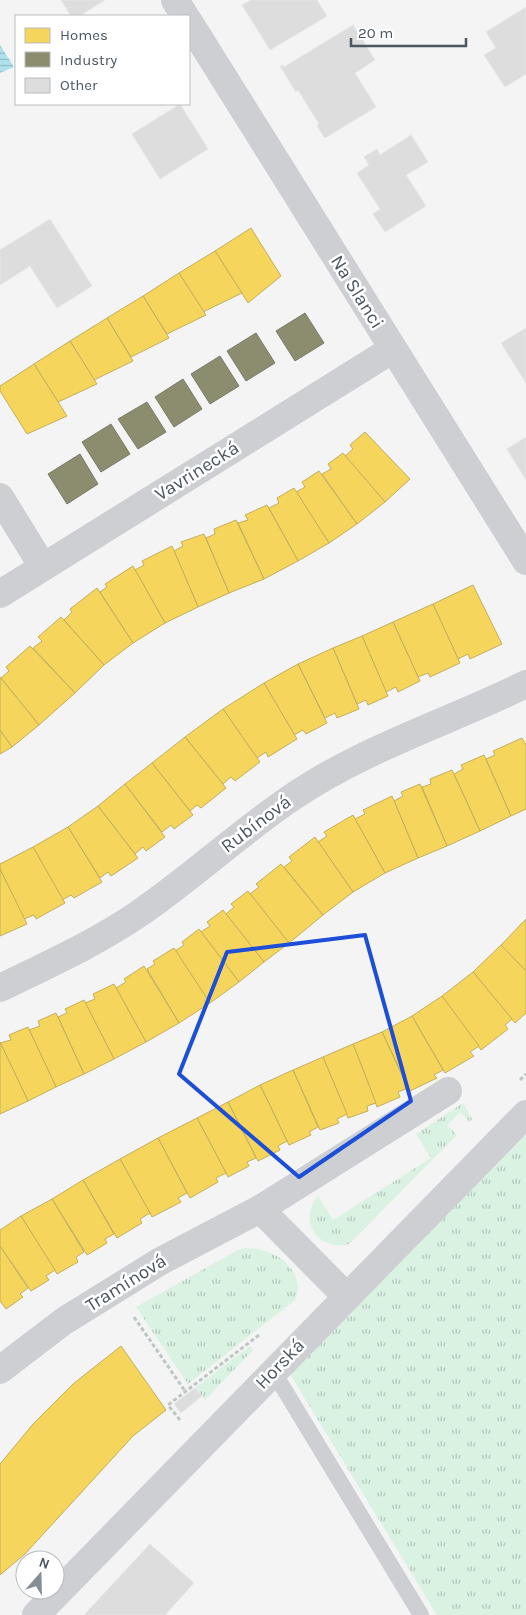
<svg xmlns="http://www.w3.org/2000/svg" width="526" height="1615" viewBox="0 0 526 1615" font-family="Karla,sans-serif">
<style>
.grass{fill:url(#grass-tufts)}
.water{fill:url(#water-rules)}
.homes{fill:#f6d55c;stroke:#c2af5d}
.industry{fill:#8c8c6e;stroke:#787c6a}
.building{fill:#ddddde;stroke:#e5e6e7}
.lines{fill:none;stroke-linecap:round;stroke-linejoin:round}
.path{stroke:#bcc7c4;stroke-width:3;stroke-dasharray:4 2.5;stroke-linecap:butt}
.lane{stroke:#cdcfd2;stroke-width:16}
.street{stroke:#cdcfd2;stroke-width:28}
.marked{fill:none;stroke:#1d4ed8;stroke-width:4;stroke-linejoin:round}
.labels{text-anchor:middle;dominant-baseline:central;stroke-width:5;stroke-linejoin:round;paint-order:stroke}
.street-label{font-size:19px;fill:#4a5660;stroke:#fff}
</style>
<defs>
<pattern id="grass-tufts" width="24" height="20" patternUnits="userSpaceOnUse" patternTransform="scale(1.25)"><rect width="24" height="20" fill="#d9f2e2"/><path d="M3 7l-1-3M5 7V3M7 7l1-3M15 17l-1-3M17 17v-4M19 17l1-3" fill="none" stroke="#b2c7bb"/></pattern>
<pattern id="water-rules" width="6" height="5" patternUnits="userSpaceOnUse" patternTransform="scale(1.25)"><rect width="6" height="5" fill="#afe2ee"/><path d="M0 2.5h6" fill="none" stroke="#90bac4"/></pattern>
</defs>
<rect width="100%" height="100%" fill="#f4f4f4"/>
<g class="grass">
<path d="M 463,1103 L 472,1119 L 470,1122 L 460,1112 L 447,1125 L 457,1135 L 349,1244 C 319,1252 297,1221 318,1196 L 333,1220 L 431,1158 L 416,1134 Z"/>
<polygon points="526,1134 526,1615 437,1615 290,1374"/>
<path d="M 245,1248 C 273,1247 307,1269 295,1300 L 188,1384 L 136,1307 L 238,1250 Z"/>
<polygon points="250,1346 253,1350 205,1400 195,1388"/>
</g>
<polygon class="water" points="0,45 14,67 0,73"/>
<g class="homes">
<polygon points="251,228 281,276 248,303 215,251"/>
<polygon points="215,251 242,293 203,312 179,273"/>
<polygon points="179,273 206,315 167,334 143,296"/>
<polygon points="143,296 169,338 131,357 107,318"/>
<polygon points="107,318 133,361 94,380 70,341"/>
<polygon points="70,341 97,384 58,402 34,364"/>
<polygon points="34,364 67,416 27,434 0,391 0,386"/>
<polygon points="365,432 410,479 385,502 345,456 353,449 350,445"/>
<polygon points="343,453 385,502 357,524 322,474 331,469 328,464"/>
<polygon points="319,471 357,524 329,543 296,492 305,487 302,482"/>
<polygon points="294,488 329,543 298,561 269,508 279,503 277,498"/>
<polygon points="267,505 298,561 264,579 238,523 248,520 245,515"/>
<polygon points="236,520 264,579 229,593 206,538 215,534 214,529"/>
<polygon points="204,534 229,593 198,607 174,551 183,546 181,542"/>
<polygon points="172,546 198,607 165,623 135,570 144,565 142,561"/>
<polygon points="133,566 165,623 133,643 100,592 107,587 105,584"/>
<polygon points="473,585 502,644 470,659 468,654 458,659 433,604"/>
<polygon points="97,588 133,643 104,665 64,620 72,612 70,609"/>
<polygon points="433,604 460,663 430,677 428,673 418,677 393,622"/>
<polygon points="61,617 104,665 75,693 33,648 42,641 38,637"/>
<polygon points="393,622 420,681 398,692 396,687 386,692 362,636"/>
<polygon points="362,636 388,696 368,705 366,700 357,704 333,648"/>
<polygon points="30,646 75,693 39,725 1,678 9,671 6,667"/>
<polygon points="333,648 359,709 337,718 335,713 325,718 298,664"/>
<polygon points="298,664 327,723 306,734 303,730 294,735 264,683"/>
<polygon points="0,677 39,725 12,747 0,730"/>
<polygon points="264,683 297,739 268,757 266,752 257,758 223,709"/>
<polygon points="223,709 260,762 235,781 231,777 223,784 185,737"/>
<polygon points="0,730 12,747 0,754"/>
<polygon points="185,737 226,788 201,808 197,805 190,811 152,763"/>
<polygon points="522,738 526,745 526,809 511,816 486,759 495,755 493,751"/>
<polygon points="484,755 511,816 480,831 454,774 463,769 461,765"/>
<polygon points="152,763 193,815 174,829 171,825 162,832 125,784"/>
<polygon points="452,770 480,831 447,846 422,787 431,784 430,779"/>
<polygon points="125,784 165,837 146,851 143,847 135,854 98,806"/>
<polygon points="420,784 447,846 418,858 394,801 403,796 401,792"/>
<polygon points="392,796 418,858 385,873 355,819 365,814 363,810"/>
<polygon points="98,806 138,858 111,876 108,872 100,878 68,827"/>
<polygon points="353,815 385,873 353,892 318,842 327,836 324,832"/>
<polygon points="68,827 102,882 74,898 71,895 62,900 33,847"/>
<polygon points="315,837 353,892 323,915 284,867 292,861 289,857"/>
<polygon points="33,847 65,903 36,919 34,915 24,919 0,869 0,864"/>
<polygon points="281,864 323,915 289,943 250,894 259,887 256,884"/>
<polygon points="0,869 27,924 0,936"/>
<polygon points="248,891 289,943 264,962 226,914 234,907 231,904"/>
<polygon points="223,910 264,962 239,982 201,932 210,926 207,922"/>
<polygon points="526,919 526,971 501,945"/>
<polygon points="199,929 239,982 210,1003 175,951 184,945 182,942"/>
<polygon points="501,945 526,971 526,1013 515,1023 473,972"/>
<polygon points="174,948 210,1003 179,1023 147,969 155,964 153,961"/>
<polygon points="144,966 179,1023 146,1042 116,988 126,982 124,979"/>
<polygon points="473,972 512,1019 505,1025 508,1029 481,1050 442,996"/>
<polygon points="114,984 146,1042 114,1059 85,1003 95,999 93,994"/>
<polygon points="442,996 479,1046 470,1052 474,1056 445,1073 412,1016"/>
<polygon points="84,1000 114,1059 84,1074 58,1017 67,1013 65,1009"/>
<polygon points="56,1013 84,1074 56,1087 29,1030 40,1026 38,1021"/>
<polygon points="412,1016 443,1070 434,1075 437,1078 410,1091 382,1032"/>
<polygon points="28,1027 56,1087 28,1101 0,1043 11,1040 9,1035"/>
<polygon points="382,1032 408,1088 398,1092 400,1097 377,1107 353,1044"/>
<polygon points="0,1042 28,1101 0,1114"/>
<polygon points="353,1044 376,1103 367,1106 368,1111 348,1118 323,1057"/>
<polygon points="323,1057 347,1114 337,1119 339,1123 320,1130 293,1070"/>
<polygon points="293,1070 318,1127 309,1132 311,1135 289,1145 260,1085"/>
<polygon points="260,1085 287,1141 278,1146 280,1150 258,1161 228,1102"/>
<polygon points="228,1102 256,1158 247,1162 249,1166 228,1177 197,1118"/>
<polygon points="197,1118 226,1173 216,1178 218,1182 190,1198 158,1138"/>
<polygon points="158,1138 187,1193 178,1198 181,1202 152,1217 120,1159"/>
<polygon points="120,1159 150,1213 140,1219 142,1223 117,1238 83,1180"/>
<polygon points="83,1180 114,1234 105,1239 107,1243 87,1255 52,1199"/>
<polygon points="52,1199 84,1252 76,1257 78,1262 57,1274 21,1216"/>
<polygon points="21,1216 55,1270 46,1276 49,1280 31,1291 0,1246 0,1230"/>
<polygon points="0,1246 28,1288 20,1294 23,1297 6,1309 0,1301"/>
<polygon points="121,1346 166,1410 133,1436 25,1554 0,1575 0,1464 33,1424 73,1384"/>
</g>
<g class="industry">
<polygon points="305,313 324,343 295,361 276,331"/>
<polygon points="256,333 275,363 246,381 227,351"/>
<polygon points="220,356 239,386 210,404 191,374"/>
<polygon points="183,379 202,409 174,427 155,397"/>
<polygon points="147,402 166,432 138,449 118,419"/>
<polygon points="111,424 130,454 101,472 82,442"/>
<polygon points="80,454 98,484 67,504 48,474"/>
</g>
<g class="building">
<polygon points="61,0 105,0 79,16 71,16"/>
<polygon points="251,0 317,0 327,16 270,50 242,5"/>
<polygon points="526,7 526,74 505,87 484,55 496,48 486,32"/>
<polygon points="353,25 375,60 355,73 376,107 325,138 317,126 319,124 298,90 296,92 280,66 283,65 284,67"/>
<polygon points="180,104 208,149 160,179 132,134"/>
<polygon points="411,135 428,162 406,175 426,206 385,232 373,214 380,209 357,173 369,165 364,157 377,149 380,155"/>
<polygon points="50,219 92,286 57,308 30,266 0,285 0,250"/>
<polygon points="526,328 526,383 501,343"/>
<polygon points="526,437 526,480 507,449"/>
<polygon points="195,1388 202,1396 181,1413 174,1404"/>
<polygon points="150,1544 194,1583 165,1615 84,1615"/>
</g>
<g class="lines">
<g class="path">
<polyline points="520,1080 526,1074"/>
<polyline points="134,1317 185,1391"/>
<polyline points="180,1420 168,1405 259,1335"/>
</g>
<polyline class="lane" points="273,1371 421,1615"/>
<g class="street">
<polyline points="175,0 185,16"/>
<polyline points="189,22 526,561"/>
<polyline points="0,497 43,567"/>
<polyline points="0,594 393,349"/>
<path d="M 0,988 C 47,965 94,944 137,915 C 190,879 238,834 291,798 C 362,749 449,722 526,684"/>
<polyline points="260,1209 347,1297"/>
<polyline points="0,1370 64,1321 159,1262 260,1209 448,1091"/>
<polyline points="36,1615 526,1114"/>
</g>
</g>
<path class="marked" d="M 365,935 L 411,1101 L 299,1177 L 179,1074 L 227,952 Z"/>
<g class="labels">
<g class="street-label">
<text transform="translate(357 292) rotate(58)">Na Slanci</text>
<text transform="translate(197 471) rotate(-32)">Vavrinecká</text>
<text transform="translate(256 824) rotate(-37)">Rubínová</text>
<text transform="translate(126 1283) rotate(-32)">Tramínová</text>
<text transform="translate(280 1364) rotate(-46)">Horská</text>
</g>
</g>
<rect x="15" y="15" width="175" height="90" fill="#ffffff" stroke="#b7bbbf"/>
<rect x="25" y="28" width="25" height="15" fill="#f6d55c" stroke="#b7bbbf"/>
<text x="60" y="40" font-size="15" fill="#4a5660">Homes</text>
<rect x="25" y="52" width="25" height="15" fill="#8c8c6e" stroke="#b7bbbf"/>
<text x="60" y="65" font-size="15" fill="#4a5660">Industry</text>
<rect x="25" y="78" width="25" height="15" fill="#ddddde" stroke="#b7bbbf"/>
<text x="60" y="90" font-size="15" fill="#4a5660">Other</text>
<g transform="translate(40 1575) rotate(20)"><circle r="24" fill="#ffffff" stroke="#b7bbbf"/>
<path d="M0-4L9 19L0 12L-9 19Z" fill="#868d94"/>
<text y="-8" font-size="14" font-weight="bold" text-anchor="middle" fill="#4a5660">N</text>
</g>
<path d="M351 38v8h115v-8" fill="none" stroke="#4a5660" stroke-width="2.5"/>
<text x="358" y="38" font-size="15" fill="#4a5660" stroke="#ffffff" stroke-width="4" paint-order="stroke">20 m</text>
</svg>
